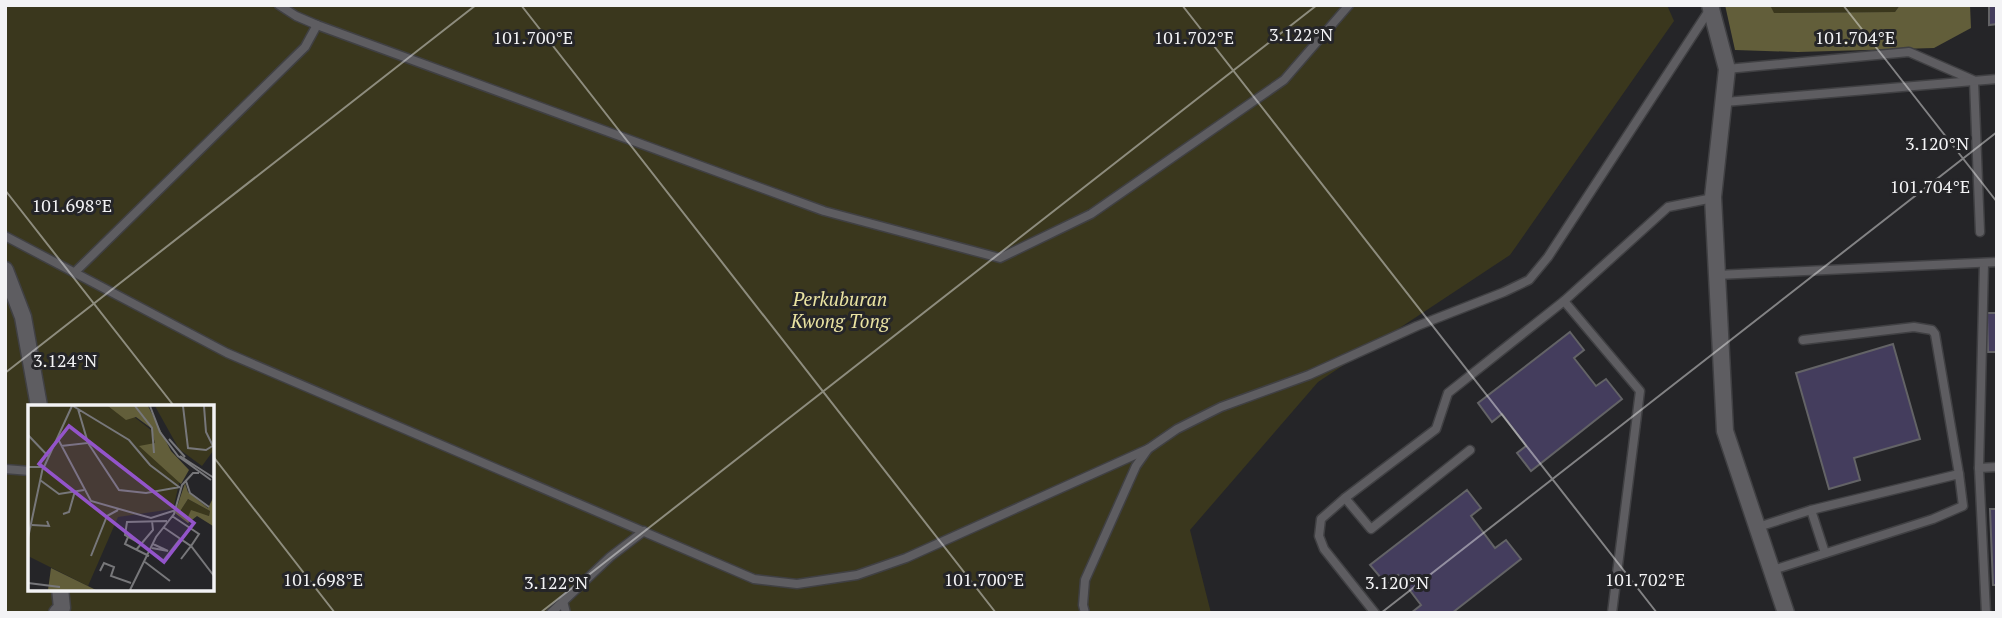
<svg xmlns="http://www.w3.org/2000/svg" width="2002" height="618" viewBox="0 0 2002 618" font-family="'PT Serif',serif">
<style>
.green{fill:#3a371d;fill-rule:evenodd}
.forest{fill:#625e3a}
.building{fill:#443d5d;stroke:#636366;stroke-width:2}
.lines{fill:none;stroke-linecap:round;stroke-linejoin:round}
.lane-casing{stroke:#404043;stroke-width:11}
.street-casing{stroke:#404043;stroke-width:19}
.lane{stroke:#5e5d61;stroke-width:8}
.street{stroke:#5e5d61;stroke-width:16}
.ticks{fill:none;stroke:#f3f3f5;stroke-width:2;stroke-opacity:0.45}
.labels{text-anchor:middle;dominant-baseline:central;stroke-width:6;stroke-linejoin:round;paint-order:stroke}
.park-label{font-size:19px;font-style:italic;fill:#eae3a2;stroke:#252528}
.inset-road{fill:none;stroke:#77777a;stroke-width:2}
.view{fill:#9354ca;fill-opacity:0.15;stroke:#9354ca;stroke-width:3.5}
.inset-edge{fill:none;stroke:#f3f3f5;stroke-width:3.5}
.ticks-label{font-size:18px;text-anchor:middle;fill:#f3f3f5;stroke:#252528;stroke-width:6;stroke-linejoin:round;paint-order:stroke}
</style>
<rect width="100%" height="100%" fill="#252528"/>
<g class="green">
<path d="M 5,5 L 1667,5 L 1674,21 L 1510,255 L 1318,382 L 1190,530 L 1211,613 L 5,613 ZM 30,406 L 212,406 L 212,588 L 30,588 Z"/>
<polygon points="1770,5 1900,5 1895,12 1773,13"/>
</g>
<polygon class="forest" points="1725,5 1770,5 1774,13 1895,12 1900,5 1970,5 1971,28 1934,48 1798,52 1735,50"/>
<g class="building">
<polygon points="1989,5 1997,5 1997,24 1989,25"/>
<polygon points="1987,313 1997,313 1997,352 1988,352"/>
<polygon points="1570,332 1584,350 1574,358 1596,386 1606,379 1622,399 1531,471 1517,453 1526,446 1502,414 1492,422 1478,403"/>
<polygon points="1893,344 1920,439 1854,458 1860,480 1829,489 1796,373"/>
<polygon points="1467,490 1481,508 1471,516 1495,548 1506,540 1521,559 1452,613 1411,613 1421,605 1398,575 1386,584 1370,565"/>
<polygon points="1990,509 1997,509 1997,585 1993,585"/>
</g>
<g class="lines">
<defs>
<g id="lane">
<polyline points="317,25 824,211 1000,258 1091,214 1284,80 1349,5"/>
<polyline points="1727,69 1909,52 1973,80"/>
<polyline points="1974,81 1980,232"/>
<polyline points="1725,102 1997,79"/>
<polyline points="5,236 227,353 754,579 797,584 857,575 906,558 1148,449 1177,429 1221,407 1309,375 1417,326 1504,292 1529,280 1548,257 1710,9"/>
<polyline points="1984,263 1979,468 1986,613"/>
<polyline points="75,272 305,47 317,25 296,16 279,5"/>
<polyline points="1717,275 1997,262"/>
<polyline points="1564,301 1640,391 1612,613"/>
<polyline points="1803,340 1914,327 1932,330 1935,334 1959,474"/>
<polyline points="1979,468 1997,467"/>
<polyline points="5,469 30,471"/>
<polyline points="1345,498 1371,529 1470,450"/>
<polyline points="1811,510 1825,553"/>
<polyline points="1758,527 1811,510 1959,474 1963,506 1933,519 1773,570"/>
<polyline points="563,601 566,613"/>
<polyline points="551,613 610,557 644,531"/>
<polyline points="1085,613 1083,605 1085,580 1136,466 1148,449"/>
<polyline points="1375,613 1324,549 1319,536 1321,519 1345,498 1436,429 1448,393 1564,301 1668,207 1713,198"/>
</g>
<g id="street">
<polyline points="1710,5 1727,69 1713,197 1725,431 1786,613"/>
<polyline points="5,270 23,317 39,406"/>
<polyline points="57,613 62,608 60,588"/>
</g>
</defs>
<use href="#lane" class="lane-casing"/>
<use href="#street" class="street-casing"/>
<use href="#lane" class="lane"/>
<use href="#street" class="street"/>
</g>
<path class="ticks" d="M 521,5 L 996,613M 1182,5 L 1657,613M 1843,5 L 1997,202M 5,190 L 174,406M 5,373 L 476,5M 212,455 L 335,613M 540,613 L 1317,5M 1381,613 L 1997,132"/>
<g class="labels">
<g class="park-label">
<text x="840" y="298">Perkuburan<tspan x="840" dy="22">Kwong Tong</tspan></text>
</g>
</g>
<g transform="translate(28 405)">
<rect width="186" height="186" fill="#252528"/>
<path d="M 0,1 L 92,1 L 123,25 L 152,75 L 145,104 L 90,112 L 60,181 L 0,151 ZM 127,1 L 185,1 L 185,46 L 174,61 L 151,44 ZM 160,94 L 182,106 L 181,111 L 163,106 L 159,114 L 151,108 Z" fill="#3a371d"/>
<path d="M 80,1 L 120,1 L 143,46 L 161,65 L 153,79 L 111,41 L 127,38 L 123,23 L 108,12 L 98,15 ZM 157,78 L 160,87 L 180,103 L 185,93 L 185,121 L 169,111 L 160,118 L 147,108 ZM 160,94 L 182,106 L 181,111 L 163,105 L 159,114 L 151,108 ZM 23,163 L 68,185 L 20,185 Z" fill="#625e3a" fill-rule="evenodd"/>
<path class="inset-road" d="M 45,1 L 101,35 L 122,60 L 151,82M 107,1 L 124,23 L 126,48M 122,1 L 132,27 L 150,51 L 183,75M 155,1 L 160,43 L 178,45 L 186,40M 176,1 L 178,27 L 185,41M 0,30 L 21,52M 30,34 L 63,96 L 123,113 L 148,105M 141,34 L 157,52M 60,38 L 91,85 L 118,88 L 152,82M 33,41 L 60,38 L 50,4M 152,51 L 186,73M 0,62 L 16,62 L 44,1M 12,75 L 31,89 L 56,85M 158,76 L 162,88 L 181,102M 35,109 L 41,107 L 47,86M 4,120 L 21,121 L 19,116M 135,122 L 163,141 L 171,129 L 144,111M 100,132 L 97,139 L 121,151M 0,133 L 15,62M 111,138 L 97,130 L 99,117 L 139,116M 124,143 L 140,146 L 125,139M 108,145 L 125,125 L 124,116M 63,151 L 79,111 L 90,105M 153,154 L 163,141 L 186,171M 135,156 L 152,134M 117,157 L 142,176M 72,166 L 76,158 L 86,162 L 83,171 L 103,178M 0,178 L 32,182M 102,185 L 128,132 L 146,109 L 154,80 L 165,68 L 171,68"/>
<path class="view" d="M 41,21 L 166,118 L 136,157 L 11,59 Z"/>
<rect width="186" height="186" class="inset-edge"/>
</g>
<g class="ticks-label">
<text x="1301" y="41">3.122°N</text>
<text x="533" y="44">101.700°E</text>
<text x="1194" y="44">101.702°E</text>
<text x="1855" y="44">101.704°E</text>
<text x="1937" y="150">3.120°N</text>
<text x="1930" y="193">101.704°E</text>
<text x="72" y="212">101.698°E</text>
<text x="65" y="367">3.124°N</text>
<text x="323" y="586">101.698°E</text>
<text x="984" y="586">101.700°E</text>
<text x="1645" y="586">101.702°E</text>
<text x="556" y="589">3.122°N</text>
<text x="1397" y="589">3.120°N</text>
</g>
<rect width="2002" height="618" fill="none" stroke="#f3f3f5" stroke-width="14"/>
</svg>
